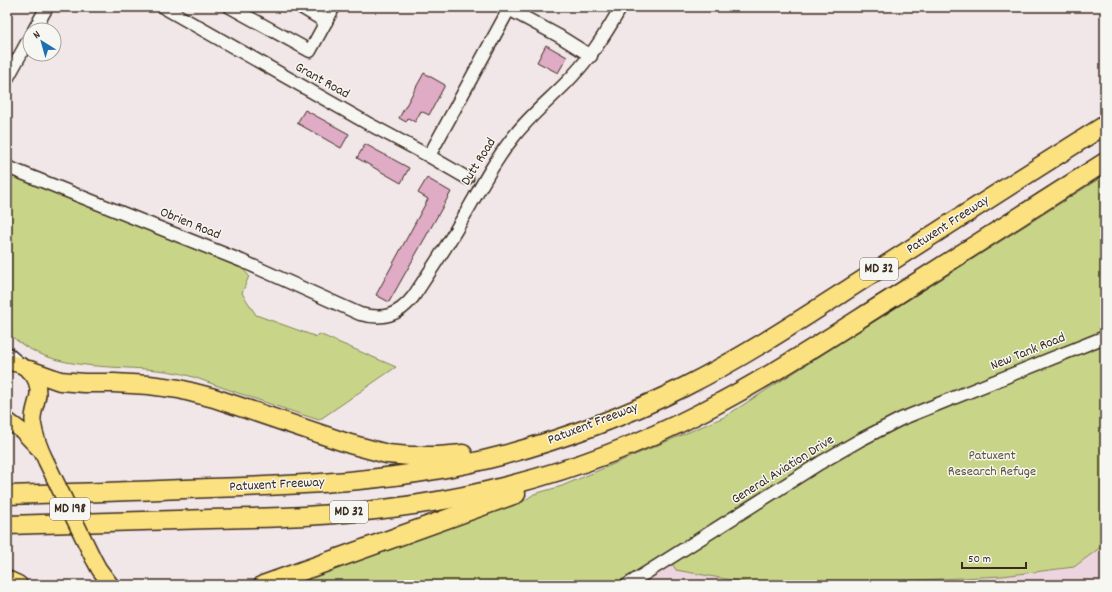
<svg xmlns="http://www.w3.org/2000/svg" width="1112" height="592" viewBox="0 0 1112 592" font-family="Dekko,sans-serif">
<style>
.built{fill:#ecd5de}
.green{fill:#c8d589;stroke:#828054}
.building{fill:#dfabc5;stroke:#3b2a1e}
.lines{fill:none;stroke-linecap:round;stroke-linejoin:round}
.minor-casing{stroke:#3b2a1e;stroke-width:15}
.major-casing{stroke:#3b2a1e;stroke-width:18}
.highway-casing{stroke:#3b2a1e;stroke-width:21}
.minor{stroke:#f6f6f2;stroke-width:12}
.major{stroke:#fbe180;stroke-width:15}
.highway{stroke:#fbe180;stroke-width:18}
.major-bridge-casing{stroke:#3b2a1e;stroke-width:18;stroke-linecap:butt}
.major-bridge{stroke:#fbe180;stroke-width:15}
.labels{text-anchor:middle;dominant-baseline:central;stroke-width:3;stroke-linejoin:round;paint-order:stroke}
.shield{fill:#f6f6f2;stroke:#73675e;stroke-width:1}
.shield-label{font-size:13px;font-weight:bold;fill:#3b2a1e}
.street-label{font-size:14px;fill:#3b2a1e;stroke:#f6f6f2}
.park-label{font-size:14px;fill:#5e5539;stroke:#f6f6f2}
</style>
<rect width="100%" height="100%" fill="#f1e7e9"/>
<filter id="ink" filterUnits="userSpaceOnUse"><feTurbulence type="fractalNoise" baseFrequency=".025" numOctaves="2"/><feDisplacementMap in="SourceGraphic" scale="8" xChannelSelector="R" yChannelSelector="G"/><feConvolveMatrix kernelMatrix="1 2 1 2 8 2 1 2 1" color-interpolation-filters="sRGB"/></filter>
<g filter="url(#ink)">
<g class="built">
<polygon points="660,544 676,570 759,585 597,585"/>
<polygon points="1105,544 1105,585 860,585 900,581 1002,576 1074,567"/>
</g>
<g class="green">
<path d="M 7,172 L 238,263 L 249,276 L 242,293 L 256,315 L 317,337 L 319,334 L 396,367 L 319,420 C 287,410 255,399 224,388 C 209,383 193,376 178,373 C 121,362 52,377 7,332 Z"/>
<polygon points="1105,175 1105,544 1074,567 1002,576 900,581 860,585 759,585 676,570 667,555 619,585 289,585 501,506 524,501 534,494 562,486 724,417"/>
</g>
<g class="building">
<polygon points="546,45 567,57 558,73 537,62"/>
<polygon points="424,73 445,85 429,115 421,111 415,122 408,118 406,122 399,118"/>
<polygon points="305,110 349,134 341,148 297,123"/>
<polygon points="365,144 409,168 401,183 357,158"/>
<polygon points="427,178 451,192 389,302 376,295 428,199 418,193"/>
</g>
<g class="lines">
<defs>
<g id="minor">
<polyline points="163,7 367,123 429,156 467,178"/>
<polyline points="230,7 310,51 334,7"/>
<polyline points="301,7 326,22"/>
<polyline points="505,7 559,36 591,56"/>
<polyline points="34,30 47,7"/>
<polyline points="7,79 30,37"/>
<polyline points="429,156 509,9"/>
<path d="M 7,167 L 242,261 L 360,314 C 383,320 398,316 413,297 C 429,273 446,248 460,223 C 478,193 493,162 515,135 C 529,117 547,102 564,85 C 588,61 604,37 621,7"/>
<polyline points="7,353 22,366"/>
<polyline points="627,585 820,463 860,440 901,419 1105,337"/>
</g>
<g id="major">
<path d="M 7,363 C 25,362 39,376 38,394 C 37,404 32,412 33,422 C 35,435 40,449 46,461"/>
<polyline points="7,420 22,431 39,449"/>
<polyline points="93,558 99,569 111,585"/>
</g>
<g id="highway">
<polyline points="29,370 60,381 84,383 114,383 149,385 179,389 214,398 350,444 387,454 410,456 438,456 463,454"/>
<path d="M 7,495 C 75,493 142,491 210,488 C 308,485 405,481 500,456 C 563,439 626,416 684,387 C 752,353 815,310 878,270 C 954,221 1029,173 1105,125"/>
<path d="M 7,525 C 75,523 142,521 210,519 C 241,518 273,518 305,516 C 374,512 444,503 511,485 C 576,468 640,444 700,413 C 765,380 827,339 889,300 C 961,254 1033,208 1105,162"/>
<polyline points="7,580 18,585"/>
<polyline points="263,585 516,494"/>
</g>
</defs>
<use href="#minor" class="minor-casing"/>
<use href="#major" class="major-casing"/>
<use href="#highway" class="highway-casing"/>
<use href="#minor" class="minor"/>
<use href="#major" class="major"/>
<use href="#highway" class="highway"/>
<defs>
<polyline id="major-bridge" points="46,461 93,558"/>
</defs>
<use href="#major-bridge" class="major-bridge-casing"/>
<use href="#major-bridge" class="major-bridge"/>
</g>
</g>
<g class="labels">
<g class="shield">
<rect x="860" y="258" width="38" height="22" rx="3"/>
<rect x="50" y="498" width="40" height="22" rx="3"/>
<rect x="330" y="501" width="38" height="22" rx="3"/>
</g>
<g class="shield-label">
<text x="879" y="269">MD 32</text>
<text x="70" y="509">MD 198</text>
<text x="349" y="512">MD 32</text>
</g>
<g class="street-label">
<text transform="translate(322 81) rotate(29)">Grant Road</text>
<text transform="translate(479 162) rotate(-58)">Dutt Road</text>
<text transform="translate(190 224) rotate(22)">Obrien Road</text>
<text transform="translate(948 225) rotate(-33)">Patuxent Freeway</text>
<text transform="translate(1028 352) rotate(-22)">New Tank Road</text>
<text transform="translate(593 424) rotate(-21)">Patuxent Freeway</text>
<text transform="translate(783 470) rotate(-32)">General Aviation Drive</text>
<text transform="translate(277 485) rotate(-3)">Patuxent Freeway</text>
</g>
<g class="park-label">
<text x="992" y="456">Patuxent<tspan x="992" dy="16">Research Refuge</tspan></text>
</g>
</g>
<rect width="1112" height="592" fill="none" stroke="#f6f6f2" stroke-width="24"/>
<rect x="12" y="12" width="1088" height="568" fill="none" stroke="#3b2a1e" stroke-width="1.5" filter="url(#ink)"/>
<g transform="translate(42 42) rotate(323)"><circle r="19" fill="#f6f6f2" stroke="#aba49d"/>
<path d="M0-3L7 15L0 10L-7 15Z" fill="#1f6fb2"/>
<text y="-6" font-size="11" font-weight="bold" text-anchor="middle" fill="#3b2a1e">N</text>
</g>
<path d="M962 562v6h64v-6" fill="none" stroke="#3b2a1e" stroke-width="2"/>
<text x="968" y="562" font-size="12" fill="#3b2a1e" stroke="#f6f6f2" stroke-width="3" paint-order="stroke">50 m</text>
</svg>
